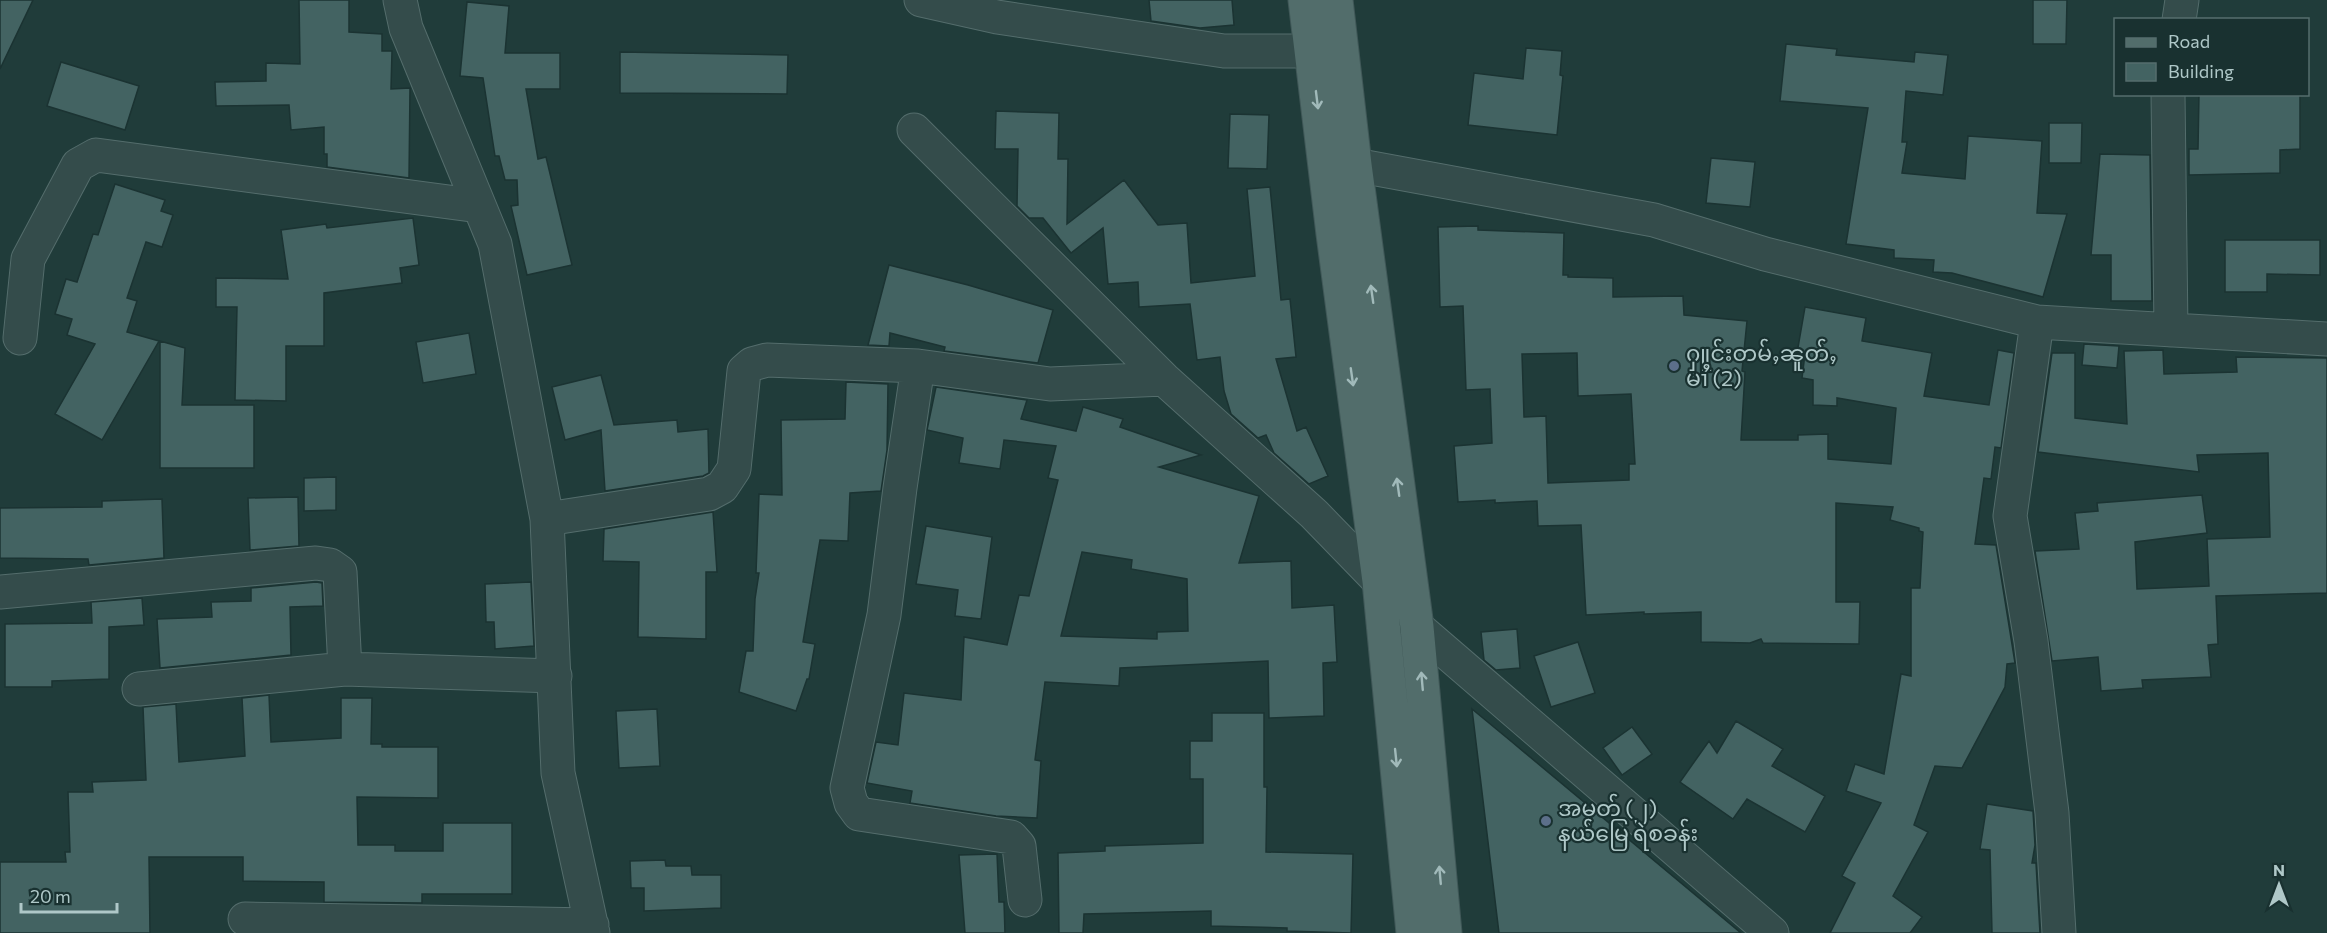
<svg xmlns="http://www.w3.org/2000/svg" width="2327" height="933" viewBox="0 0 2327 933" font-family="Commissioner,'Noto Sans Myanmar',sans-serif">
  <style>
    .building { fill: #436362; stroke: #1b3332; stroke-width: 1.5; fill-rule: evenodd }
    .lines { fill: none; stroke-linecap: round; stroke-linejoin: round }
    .minor-casing { stroke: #546d6c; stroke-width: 35 }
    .primary-casing { stroke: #405858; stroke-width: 35 }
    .minor { stroke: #344c4b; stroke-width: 33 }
    .primary { stroke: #526d6b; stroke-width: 33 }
    .oneway { stroke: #a1baba }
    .service-dot { fill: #5c6f8a; stroke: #193130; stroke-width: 2 }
    .labels { text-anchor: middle; stroke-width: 4.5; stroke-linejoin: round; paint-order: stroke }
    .poi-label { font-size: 22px; fill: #afc8c8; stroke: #193130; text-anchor: start }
  </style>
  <rect width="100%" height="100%" fill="#203c3a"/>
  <path class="building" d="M0 0H33L0 69Z
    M299 0H349V32L382 34V51H392L391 89 410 88 409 178 327 167V154H324V127L291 130 289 105 216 106 215 82 266 81V63L300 64Z
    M1149 0H1232L1234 25 1200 28 1151 21Z
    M2033 0H2067L2066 44H2033Z
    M467 2 509 6 505 53H560V89H526L538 159 546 157 572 265 527 275 511 206 518 205 517 180H505L499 156H495L483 78 460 76Z
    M1786 44 1837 49 1836 55 1914 62 1915 52 1948 55 1943 95 1906 91 1902 142H1907L1902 173 1965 179 1968 136 2042 141 2037 213 2067 214 2043 297 1952 273 1933 272 1934 260 1894 258V250L1846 244 1868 108 1780 101Z
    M1526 48 1562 51 1560 75 1563 76 1557 135 1468 125 1474 73 1523 79Z
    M620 52 788 55 787 94 620 93Z
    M61 62 139 86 125 130 47 106Z
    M2199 94H2300V149L2280 150V173L2189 175V149H2198Z
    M996 111 1059 113 1058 159H1068L1067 224 1124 180 1158 225 1187 223 1191 283 1255 276 1247 189 1270 187 1281 300 1290 299 1296 357 1276 359 1297 431 1306 427 1328 476 1309 484 1274 453 1266 435 1258 438 1231 414 1224 391 1220 357 1197 360 1190 304 1139 307 1138 282 1108 284 1103 228 1071 253 1043 218H1029L1017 206 1018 149H995Z
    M1230 114 1269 115 1267 169 1228 168Z
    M2049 123H2082L2081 163H2049Z
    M2100 154 2150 155 2152 301H2111V255H2091Z
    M1711 158 1755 162 1750 207 1706 203Z
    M115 184 165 200 161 211 173 215 162 247 146 242 127 298 137 301 127 332 159 341 102 440 55 414 95 344 67 335 72 319 55 314 66 279 77 282 93 234 98 235Z
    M413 218 419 265 400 268 402 283 324 293V346H286V401L235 400 237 307H216V278L288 279 281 230 326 224 327 228Z
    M1478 226V230L1564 233 1563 275H1568V277L1613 278V297L1683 296 1684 315 1747 321 1742 371 1745 372 1741 440H1798V435L1828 434V459L1891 464 1896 408 1837 398V406L1813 405V380L1802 378 1805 354 1797 353 1805 307 1866 318 1862 341 1932 353 1924 396 1989 405 1998 350 2014 353 2001 448 1995 447 1991 479 1984 478 1975 544 1996 545 2015 663 2007 664 2005 687 1962 768 1935 766 1914 825 1928 832 1893 896 1922 917 1910 933H1830L1855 883 1842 876 1881 803 1846 791 1855 764 1884 774 1901 674 1911 676V588H1920L1923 532 1919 531V528L1890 520 1893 507 1836 503V602H1860L1859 644 1763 643 1761 639 1750 643 1701 642V612L1644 614V612L1586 615 1581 525 1538 526 1537 501 1495 503V500L1458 502 1454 446 1492 443 1490 389 1466 390 1463 306 1440 307 1438 227ZM1577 353 1578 396 1631 394 1635 464H1629V480L1548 483 1546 416 1524 417 1522 354Z
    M2225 240H2320V275L2267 274V292H2225Z
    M889 265 968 285 1053 310 1038 363 944 351 945 347 890 333 889 346 868 345Z
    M469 333 476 374 423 383 416 342Z
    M160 341 185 348 182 405H254V468H160Z
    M2084 344 2119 346 2117 368 2082 365Z
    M2163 350 2164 374 2237 372 2236 357 2327 358V593L2216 596 2218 644 2208 645 2211 677 2142 680 2143 688 2101 691 2098 657 2052 661 2035 551 2079 549 2075 513 2098 511 2097 503 2202 495 2207 533 2135 542 2137 589 2209 586 2207 539 2270 537 2268 453 2197 455 2199 472 2038 452 2052 353H2075V418L2127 424 2124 351Z
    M601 375 614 425 677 420 678 432 708 429 709 473 703 476 605 491 601 430 565 440 552 387Z
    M846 382 888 384 887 450 881 491 850 493 848 541 820 540 803 642 815 644 809 679H807L796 711 739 692 746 651H753L755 599 759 573H756L759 494 782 495 781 420 845 419Z
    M936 387 1027 400 1021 419 1076 431 1083 407 1123 419 1120 427 1201 455 1159 467 1259 496 1239 563 1291 561 1292 608 1334 605 1337 662 1323 663 1324 716 1269 718 1268 661 1120 668 1119 686 1045 682 1035 760 1041 761 1037 818 996 816 910 803 912 791 867 783 876 742 898 745 904 693 961 700 964 637 1007 645 1019 595 1029 596 1058 480 1048 478 1056 446 1004 440 1000 469 959 463 963 438 927 430ZM1082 552 1132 560 1131 569 1187 579 1188 631 1157 632V639L1061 636Z
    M336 477V510L304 511V478Z
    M298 497 299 546 250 550 248 498Z
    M162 499 164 558 89 565 88 559 0 558V508L102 507V501Z
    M713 512 717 572H706V639L638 637 639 562 603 561 604 529Z
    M926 526 992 537 981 619 955 616 958 590 916 584Z
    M316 582 322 583 323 606 290 607 291 655 160 668 157 619 212 617 211 602 251 601V588Z
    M531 582 534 646 495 649 494 622H486L485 584Z
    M142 598 144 625 109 627V679L52 681V687H5V624L92 623 91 602Z
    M1517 629 1520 668 1496 670 1484 660 1481 632Z
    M1578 642 1595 693 1551 707 1534 656Z
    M269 695 271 742 341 738V698H372L371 744H382V747H438V798L357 797 358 845H395V851H443V823H512V894H422V903L324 902V882L243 881V857H149L150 933H0V862H66L65 852H70L68 792H93L92 782 146 780 143 707 176 704 179 762 245 756 242 698Z
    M657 709 660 766 619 768 616 711Z
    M1472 709 1512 742 1741 933H1499Z
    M1212 713H1264V787H1267L1266 852 1353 854 1351 933 1287 931V928L1211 926V911L1084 914 1083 933H1059L1058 853 1105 851V846L1203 843V779H1190V741H1212Z
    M1736 721 1783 749 1772 766 1825 796 1805 832 1747 799 1733 819 1680 782 1709 741 1717 753Z
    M1632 727 1652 754 1622 775 1603 748Z
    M1987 804 2033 811 2035 845 2032 863H2036L2040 933H1992L1990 850 1980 849Z
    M997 854 999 902H1004L1005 933H965L959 855Z
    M665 860 666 866H691L692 875H721V908L644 911V888H631L630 861Z"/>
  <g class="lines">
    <g class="minor-casing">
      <path id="minor" d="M400 0 406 28 495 244 547 519 558 773 593 933
        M921 0 997 17 1224 51H1311
        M2179 20 2182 0
        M2168 94 2171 330
        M914 130 1164 379 1314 514 1379 581 1417 627 1772 933
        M1355 165 1654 220 1765 254 2037 322 2327 339
        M2037 322 2010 516 2031 641 2052 813 2059 933
        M20 338 28 259 78 165 96 155 479 206
        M918 366 900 488 884 615 847 788 851 803 859 814 1011 837 1019 846 1025 900
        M547 519 709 494 722 487 734 469 744 371 752 364 767 360 918 366 1050 384 1164 379
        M0 592 316 563 330 565 340 572 345 669 555 676
        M139 689 345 669
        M245 919 592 925"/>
    </g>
    <g class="primary-casing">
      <path id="primary" d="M1305 0 1333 234 1379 581 1413 933
        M1336 0 1355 165 1417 627 1445 933"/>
    </g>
    <use href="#minor" class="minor"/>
    <use href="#primary" class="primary"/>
  </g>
  <defs><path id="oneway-shaft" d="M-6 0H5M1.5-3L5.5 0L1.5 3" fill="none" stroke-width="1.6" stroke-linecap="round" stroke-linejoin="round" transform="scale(1.5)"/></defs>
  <g class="oneway">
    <use href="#oneway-shaft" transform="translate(1317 100) rotate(83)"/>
    <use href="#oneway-shaft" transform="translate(1372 294) rotate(-98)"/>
    <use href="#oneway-shaft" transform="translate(1352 377) rotate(82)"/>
    <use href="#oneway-shaft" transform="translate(1398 487) rotate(-98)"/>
    <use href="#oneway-shaft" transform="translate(1422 681) rotate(-95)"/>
    <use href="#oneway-shaft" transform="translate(1396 758) rotate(84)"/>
    <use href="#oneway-shaft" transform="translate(1440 875) rotate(-95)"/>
  </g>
  <g class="service-dot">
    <circle cx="1674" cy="366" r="6"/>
    <circle cx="1546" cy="821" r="6"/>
  </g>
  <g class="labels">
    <g class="poi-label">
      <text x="1686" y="361">ႁူင်းတမ်ႇၼူတ်ႇ<tspan x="1686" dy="25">မၢႆ (2)</tspan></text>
      <text x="1558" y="816">အမှတ် (၂)<tspan x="1558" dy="25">နယ်မြေ ရဲစခန်း</tspan></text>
    </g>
  </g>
  <rect x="2114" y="18" width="195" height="78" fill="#193130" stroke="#556d6d" stroke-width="1.5"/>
  <rect x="2126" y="38" width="30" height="9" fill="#526d6b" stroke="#556d6d" stroke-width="1.5"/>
  <text x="2168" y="48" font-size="18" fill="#afc8c8">Road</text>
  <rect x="2126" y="63" width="30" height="18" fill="#436362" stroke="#556d6d" stroke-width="1.5"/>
  <text x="2168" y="78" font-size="18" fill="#afc8c8">Building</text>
  <g transform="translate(2279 885)" stroke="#193130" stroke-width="4.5" paint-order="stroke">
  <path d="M0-4.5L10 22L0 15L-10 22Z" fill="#afc8c8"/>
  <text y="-9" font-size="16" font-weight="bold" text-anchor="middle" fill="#afc8c8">N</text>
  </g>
  <path d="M21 903v9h96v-9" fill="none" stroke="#afc8c8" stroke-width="3"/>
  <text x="30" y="903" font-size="18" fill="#afc8c8" stroke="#193130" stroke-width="4.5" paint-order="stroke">20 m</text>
</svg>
